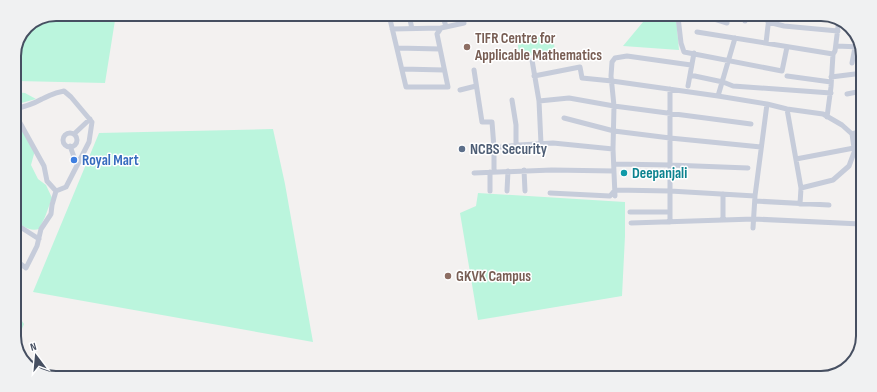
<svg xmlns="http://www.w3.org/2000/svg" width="877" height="392" viewBox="0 0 877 392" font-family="'Sofia Sans Condensed',sans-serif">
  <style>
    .green { fill: #bbf5dd }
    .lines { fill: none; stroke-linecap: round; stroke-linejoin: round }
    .minor { stroke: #c6ccda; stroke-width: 5 }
    .education-dot { fill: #8d6e63; stroke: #fff; stroke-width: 1.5 }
    .service-dot { fill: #5c6f8a; stroke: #fff; stroke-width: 1.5 }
    .shop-dot { fill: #3f7fe0; stroke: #fff; stroke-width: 1.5 }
    .culture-dot { fill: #0f9aa8; stroke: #fff; stroke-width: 1.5 }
    .labels { text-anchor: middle; stroke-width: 3; stroke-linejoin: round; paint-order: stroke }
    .education-label { font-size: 15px; font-weight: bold; fill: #785e54; stroke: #fff; text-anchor: start }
    .service-label { font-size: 15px; font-weight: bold; fill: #4e5e75; stroke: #fff; text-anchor: start }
    .shop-label { font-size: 15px; font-weight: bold; fill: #366cbe; stroke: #fff; text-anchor: start }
    .culture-label { font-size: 15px; font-weight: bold; fill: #0d838f; stroke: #fff; text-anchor: start }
    .rim { fill: none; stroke: #464f61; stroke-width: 2 }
  </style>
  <rect width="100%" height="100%" fill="#f3f1f0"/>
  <path class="green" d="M56 14H116L105 83 17 81 15 51 26 26Z
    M653 17H676L679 50 623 46 643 22Z
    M553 35 555 52 520 57 517 40Z
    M14 92 25 93 36 99 14 105Z
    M18 126 34 146V154L31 165 38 179 46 185 52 198 45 217 39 229C29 232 22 225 14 220V130Z
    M273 129 285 184 313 342 33 292 99 133Z
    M478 193 625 202V236L622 296 478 320 460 213 476 206Z
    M14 309 24 324 16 343 14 339Z"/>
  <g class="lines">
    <path class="minor" d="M389 15 406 87H448L437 34 441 28 464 23
      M409 15 412 29
      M443 16 446 27
      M642 16 644 18 646 16
      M678 17 681 43 684 52 782 71 787 47
      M708 17 727 23V17
      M745 21V17
      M768 22 784 26 838 31
      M392 29 441 28
      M697 32 833 54
      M766 43 769 17
      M836 46 861 47
      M397 48 440 49
      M532 60 539 101 541 144
      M852 63 857 37
      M402 69 444 70
      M474 70 482 122H492L494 148V171
      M690 75 723 82 733 86 831 93
      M534 76 580 67 582 78 612 81 718 96 767 104 787 109 823 114 842 125 852 134 854 148 862 157
      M787 76 831 82
      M831 77 863 73
      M688 86 694 53
      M460 90 476 86
      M847 94 862 91
      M718 96 735 38
      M512 100 516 125V145
      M539 101 569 98 614 106 751 124
      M14 109C24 107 33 104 42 99 52 95 52 93 64 91L71 97 92 122 89 142 66 187 56 191 52 205 51 214 41 229 37 246 26 268 14 259
      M787 109 801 188 833 180 849 166 855 150
      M14 112 44 166 47 181 56 191
      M827 117 831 87 833 54 835 51 839 19
      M564 118 614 131 670 138 761 147
      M63 140a7 7 0 1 1 14 0a7 7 0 1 1-14 0Z
      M74 134 90 119
      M852 134 862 140
      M852 134 862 131
      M70 146 77 165
      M484 149 519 145 553 143 613 149
      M796 159 854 148
      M614 164 670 165 748 168
      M524 170 525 191
      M490 172V191
      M474 173 552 170 614 171
      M507 191 508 171
      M550 193 610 196 615 190 670 191 755 196
      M615 196 613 149 614 106 611 76 612 62 615 58 627 56 691 65
      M755 201 829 205
      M800 204 801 188
      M630 212H670
      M723 220V194
      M670 222V89
      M14 223 39 239
      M631 223 754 219 861 224
      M753 228 755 196 767 104"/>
  </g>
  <g class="education-dot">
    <circle cx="467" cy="47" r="4"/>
    <circle cx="448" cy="276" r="4"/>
  </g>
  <circle class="service-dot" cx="462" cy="149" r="4"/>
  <circle class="shop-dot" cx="74" cy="160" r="4"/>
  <circle class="culture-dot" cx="624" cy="173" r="4"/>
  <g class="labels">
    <g class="education-label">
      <text x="475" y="43">TIFR Centre for<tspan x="475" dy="17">Applicable Mathematics</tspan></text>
      <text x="456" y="281">GKVK Campus</text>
    </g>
    <g class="service-label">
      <text x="470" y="154">NCBS Security</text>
    </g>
    <g class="shop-label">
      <text x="82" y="165">Royal Mart</text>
    </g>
    <g class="culture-label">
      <text x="632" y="178">Deepanjali</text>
    </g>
  </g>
  <path d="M0 0H877V392H0ZM56 21H821A35 35 0 0 1 856 56V336A35 35 0 0 1 821 371H56A35 35 0 0 1 21 336V56A35 35 0 0 1 56 21Z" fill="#f0f1f2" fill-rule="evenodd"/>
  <path class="rim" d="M56 21H821A35 35 0 0 1 856 56V336A35 35 0 0 1 821 371H56A35 35 0 0 1 21 336V56A35 35 0 0 1 56 21Z"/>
  <g transform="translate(36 356) rotate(344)" stroke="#ffffff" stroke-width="3" paint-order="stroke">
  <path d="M0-3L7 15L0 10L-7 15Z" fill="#464f61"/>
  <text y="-6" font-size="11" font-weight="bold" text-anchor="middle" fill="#464f61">N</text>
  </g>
</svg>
